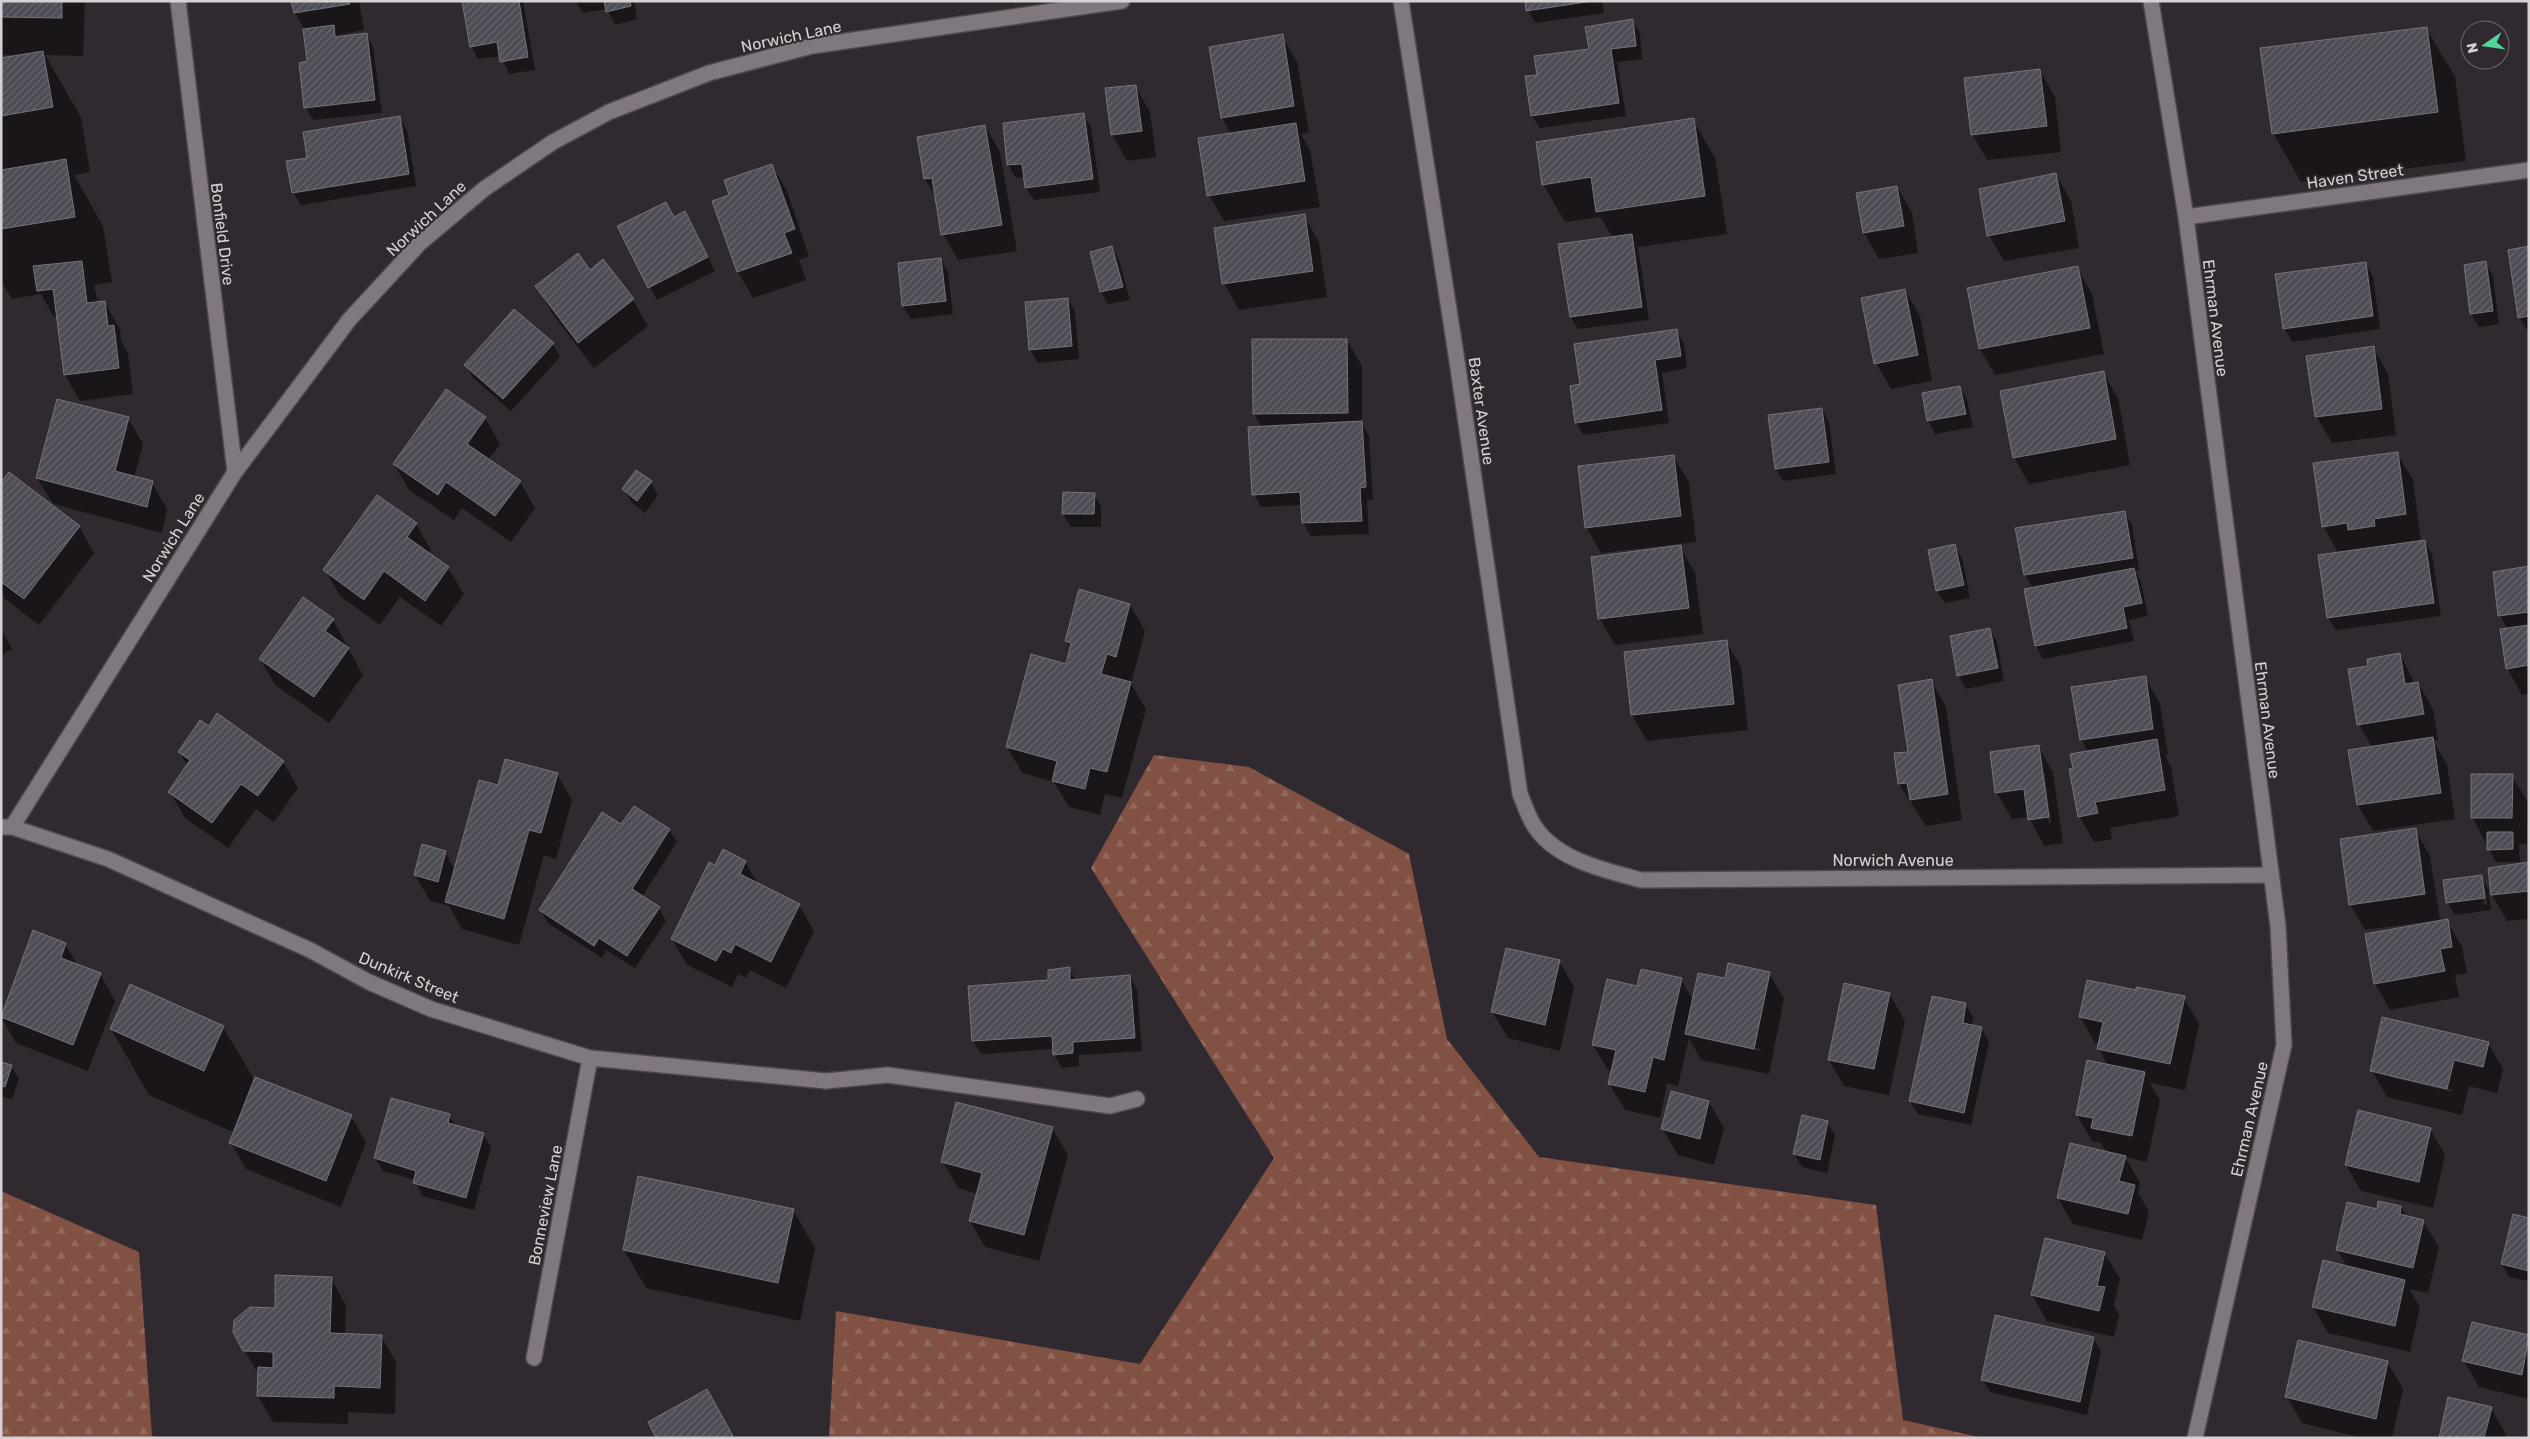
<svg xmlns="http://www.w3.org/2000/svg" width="2530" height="1439" viewBox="0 0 2530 1439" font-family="Rubik,sans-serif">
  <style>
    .forest { fill: url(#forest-firs) }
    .shadow { fill: #0007; fill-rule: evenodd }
    .building { fill: url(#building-hatch); stroke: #75737d }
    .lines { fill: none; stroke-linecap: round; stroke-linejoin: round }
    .lane-casing { stroke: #4d474c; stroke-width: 18 }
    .street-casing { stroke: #4d474c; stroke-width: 18 }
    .lane { stroke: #80777f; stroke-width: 15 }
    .street { stroke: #80777f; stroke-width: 15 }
    .labels { text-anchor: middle; stroke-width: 4; stroke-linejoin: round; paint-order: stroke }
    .street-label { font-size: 16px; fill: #d6d1d5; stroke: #30292f }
  </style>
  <defs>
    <pattern id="forest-firs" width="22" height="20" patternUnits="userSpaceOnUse" patternTransform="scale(1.25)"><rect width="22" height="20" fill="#815143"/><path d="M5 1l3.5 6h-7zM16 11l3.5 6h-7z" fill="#92695d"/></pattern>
    <pattern id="building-hatch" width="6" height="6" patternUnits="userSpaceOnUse" patternTransform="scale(1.25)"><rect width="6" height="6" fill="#4e4c55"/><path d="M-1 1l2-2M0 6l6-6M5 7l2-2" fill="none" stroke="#67656d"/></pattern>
  </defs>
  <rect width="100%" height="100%" fill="#30292f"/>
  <path class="forest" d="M1154 755 1249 767 1409 854 1447 1039 1539 1157 1876 1205 1903 1420 1983 1438H829L836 1311 1140 1364 1274 1158 1091 868Z
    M1 1191 139 1252 152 1436 162 1438H1Z"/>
  <path class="shadow" d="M1 1H85L83 56 45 55 81 117 90 172 74 175 103 226 112 282 94 285 98 303H105L120 329 121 341 128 353 133 394 80 401 65 375 57 316 54 317 41 294 12 299 1 281V59L20 56 1 54Z
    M293 1H359L364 30 338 35 339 37 366 34 373 47 382 113 313 120 306 108 308 62 304 29 295 13Z
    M464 1H523L535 70 509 74 501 56 478 59 471 46Z
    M576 1H634L637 19 615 25 607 9 583 13Z
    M1526 1H1602L1604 13 1535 23 1528 10Z
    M1632 20 1640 33 1642 59 1617 62 1626 116 1540 128 1532 116 1539 76 1590 50Z
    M2426 28 2455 77 2466 161 2301 182 2273 133Z
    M1282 36 1297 62 1309 132 1301 134 1310 150 1320 207 1224 221 1209 195 1231 134 1222 118 1210 48Z
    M2040 71 2055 97 2061 152 1987 160 1972 134Z
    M1135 86 1150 112 1156 157 1127 161 1112 134Z
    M1083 114 1091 127 1100 192 1034 200 1026 188 1025 177 1016 178 1008 165 1004 124Z
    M399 117 407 130 416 186 301 205 293 192 308 159Z
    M1693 120 1715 158 1727 234 1638 247 1649 320 1578 329 1571 317 1612 237 1601 217 1565 222 1543 184Z
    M985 126 1000 152 1017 251 958 260 943 234 937 199 925 179Z
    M772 165 787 191 809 256 799 260 806 280 753 298 738 272 731 196Z
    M2056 174 2071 201 2079 248 2004 261 1989 235Z
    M1897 187 1912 213 1918 253 1879 259 1864 233 1857 194Z
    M1304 216 1319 242 1327 297 1239 310 1224 283Z
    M674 218 692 225 715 271 657 300 619 227Z
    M1112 247 1119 260 1130 300 1108 304 1101 292Z
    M2529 248V333L2519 317Z
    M941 259 948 272 953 314 911 319 903 306Z
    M603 261 633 300 648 326 594 368 552 313 537 287 589 271Z
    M2365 263 2373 276 2380 329 2292 342 2285 329 2277 275Z
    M2485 263 2493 276 2499 324 2479 327 2471 314Z
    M2077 268 2092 294 2104 354 1995 375 1980 349 1968 289Z
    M1905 290 1920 316 1932 381 1891 389 1876 363Z
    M1068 299 1075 312 1079 359 1038 363 1030 350Z
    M1676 330 1684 343 1687 368 1662 373 1669 423 1583 435 1576 422 1581 385Z
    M1347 340 1362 366V424L1369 436 1373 500 1367 501 1369 534 1311 536 1303 523 1302 505 1261 507 1254 494 1262 428 1254 414 1253 341Z
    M553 344 560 357 511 411 473 378 466 365Z
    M2373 347 2388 374 2396 435 2332 443 2317 417 2307 357Z
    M2103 372 2118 398 2130 465 2029 484 2014 457Z
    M1960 387 1967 400 1973 427 1935 434 1928 421 1923 394Z
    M1822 409 1829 422 1836 474 1783 481 1776 468Z
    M128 418 143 444 134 478 152 483 167 509 162 533 53 504 37 478Z
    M485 418 500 444 488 460 520 482 535 508 511 542 462 508 454 520 409 490 394 464Z
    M2397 453 2413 480 2421 542 2425 541 2432 554 2441 616 2336 630 2328 617 2339 554 2323 526Z
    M1673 456 1689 482 1696 542 1601 553 1586 527Z
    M651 482 658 495 645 513 631 502 624 489Z
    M1 484 79 526 94 553 39 625 5 599 1 592Z
    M1094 494 1101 507V527H1071L1063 514Z
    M2124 512 2132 525 2139 571H2135L2141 582 2148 616 2129 620 2134 641 2043 659 2036 646 2025 590 2033 588 2025 575Z
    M416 524 431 550 428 554 448 568 464 594 441 626 400 597 380 625 340 596 325 570Z
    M1954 546 1962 558 1970 598 1945 603 1937 591Z
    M1680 547 1695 573 1703 634 1615 645 1600 619Z
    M2529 567V694L2522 695 2507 668V629L2500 615Z
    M1130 605 1145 631 1131 684 1146 709 1122 798 1105 794 1100 815 1069 807 1054 782 1022 773 1007 747 1067 665 1071 649 1066 641Z
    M333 620 363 675 329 723 275 685 260 659Z
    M1 629 12 649 1 655Z
    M1989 629 1997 642 2004 681 1966 689 1959 676 1951 637Z
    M1726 641 1741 667 1748 730 1647 741 1632 715 1625 653Z
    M2400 654 2415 684 2418 683 2433 709 2438 740 2433 741 2447 765 2455 819 2373 831 2358 805 2372 748 2359 724Z
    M2145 677 2160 704 2168 755H2165L2171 767 2179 816 2110 828 2112 839 2094 842 2079 816 2074 769 2088 752 2081 739Z
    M1931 681 1946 707 1962 820 1926 826 1899 784Z
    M2038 746 2053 773 2063 843 2044 846 2029 817 2012 819 1997 793 1991 753ZM2041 772H2044L2051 823 2049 824Z
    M179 752 283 762 298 788 274 822 256 809 228 848 185 818 170 792 188 766Z
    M557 774 572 800 556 859 544 855 519 945 462 929 449 906 430 901 415 875 445 852 455 870 499 787Z
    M2512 776 2528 802 2527 844H2519L2520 862H2496L2472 817Z
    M621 826 669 830 677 842 642 897 659 908 666 921 635 968 606 950 602 958 548 923 540 910Z
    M2415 830 2430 856 2440 920 2365 930 2350 904Z
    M745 862 759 885 799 905 814 931 786 988 750 970 746 978 738 974 732 987 687 965 672 939 715 867Z
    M2529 863V919L2507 921 2492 895 2489 869Z
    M2481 876 2488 889 2491 910 2455 915 2447 902ZM2482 888H2485L2487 904H2484Z
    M2447 921 2462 947 2467 973 2455 975 2459 997 2390 1010 2375 983Z
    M65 944 78 966 100 974 115 1001 88 1071 16 1043 1 1017Z
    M1559 961 1574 987 1560 1051 1508 1038 1492 1012Z
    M1069 969 1076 980 1130 977 1137 990 1142 1051 1079 1055V1066L1062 1068 1054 1055V1049L981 1054 973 1041Z
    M1769 973 1784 999 1769 1074 1701 1060 1689 1038 1678 1086 1667 1083 1660 1118 1625 1110 1609 1083 1612 1071H1609L1593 1045 1638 987 1681 979 1693 1000ZM1704 1037 1761 1049 1760 1051 1704 1039Z
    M2137 992 2184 998 2199 1024 2185 1090 2150 1083 2160 1100 2147 1162 2125 1157 2140 1183 2138 1192 2149 1212 2142 1240 2073 1224 2058 1198 2107 1153 2101 1143 2092 1141 2077 1115 2108 1066 2099 1049 2100 1044 2095 1043 2080 1016Z
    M1890 995 1905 1021 1889 1095 1844 1086 1829 1060Z
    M1965 1004 1973 1017 1972 1026 1982 1029 1989 1042 1971 1125 1918 1114 1910 1101Z
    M223 1027 255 1081 351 1116 366 1142 341 1207 246 1169 231 1143 235 1133 149 1095 111 1029Z
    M2488 1043 2503 1069 2497 1093 2469 1086 2462 1115 2387 1097 2372 1071ZM2390 1075 2453 1090V1092L2390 1077Z
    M1 1063 11 1066 19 1079 12 1099 1 1096Z
    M1709 1102 1724 1128 1714 1165 1678 1155 1663 1129Z
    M449 1115 456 1127 483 1134 491 1147 474 1210 422 1196 415 1180 383 1171 375 1158Z
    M1827 1122 1835 1135 1827 1173 1802 1167 1794 1154Z
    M1052 1128 1068 1155 1039 1261 985 1247 970 1221 978 1194 958 1188 943 1162Z
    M2430 1129 2445 1155 2433 1208 2361 1191 2346 1165Z
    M2401 1207 2407 1217 2423 1221 2439 1247 2428 1293 2409 1289 2420 1307 2410 1352 2328 1333 2313 1307 2347 1267 2338 1250 2377 1210Z
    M793 1210 815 1248 800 1321 646 1288 624 1250Z
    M2529 1220V1281L2509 1277 2502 1264Z
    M2104 1253 2120 1279 2114 1305 2119 1315 2114 1337 2047 1321 2032 1295Z
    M331 1279 346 1305 345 1335 381 1336 396 1362 395 1414 348 1412V1424L273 1422 258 1396 259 1375 244 1350 276 1310Z
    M2473 1324 2529 1337V1399L2479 1387 2464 1361Z
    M2093 1338 2101 1351 2087 1415 1990 1392 1982 1379Z
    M2388 1363 2403 1389 2392 1438H2362L2302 1423 2287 1397Z
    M2491 1408 2506 1435 2505 1438H2440Z"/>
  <path class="building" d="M1 1H62V18L1 17Z
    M291 1H349L350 4 294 13Z
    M462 1H519L528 57 500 62 497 42 470 47Z
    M604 1H630L631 6 606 12Z
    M1525 1H1593L1526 11Z
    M1633 19 1636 46 1611 49 1619 103 1531 116 1525 76 1537 75 1534 56 1589 49 1585 27Z
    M334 25 335 37 367 33 375 100 304 108 299 63 307 61 303 29Z
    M2427 27 2438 112 2272 134 2260 48Z
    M1283 34 1294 106 1221 118 1209 47Z
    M43 51 53 107 1 116V58Z
    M2040 69 2047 126 1971 135 1964 78Z
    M1136 85 1142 131 1111 135 1105 88Z
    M1084 113 1093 179 1025 188 1022 164 1007 165 1003 123Z
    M400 116 409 174 292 193 286 161 307 158 303 132Z
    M1694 118 1705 196 1596 212 1591 177 1542 185 1536 142Z
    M1296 123 1305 181 1207 196 1198 138Z
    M985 125 1002 225 941 235 932 178 924 179 917 137Z
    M66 159 75 217 1 229V170Z
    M772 164 795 229 784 233 792 253 737 272 712 201 729 195 724 180Z
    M2056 173 2065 221 1987 236 1979 189Z
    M1897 186 1904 226 1863 233 1856 193Z
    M666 202 674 217 685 211 708 257 648 288 617 226Z
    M1305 214 1313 271 1222 284 1214 228Z
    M1632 234 1642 307 1570 317 1558 244Z
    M1112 246 1123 287 1100 292 1090 252Z
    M2529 246V316L2518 318 2508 250Z
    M578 253 590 270 603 259 634 299 578 343 535 286Z
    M941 258 946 301 902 306 898 263Z
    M82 261 87 303 105 301 108 326 114 325 119 368 64 375 53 289 37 291 33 266Z
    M2486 261 2493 311 2470 314 2464 265Z
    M2366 262 2373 316 2283 329 2275 274Z
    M2078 266 2090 328 1979 349 1967 288Z
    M1905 289 1918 355 1874 364 1861 298Z
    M1068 298 1072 346 1029 350 1025 302Z
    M514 309 554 343 503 399 464 365Z
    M1677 329 1681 356 1655 360 1662 410 1575 423 1570 386 1580 384 1574 344Z
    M1252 339H1347L1348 413 1253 414Z
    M2374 346 2382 409 2315 417 2306 356Z
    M2104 371 2116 439 2013 458 2000 391Z
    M1960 386 1966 414 1927 421 1922 393Z
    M446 389 486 417 467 444 521 481 495 516 446 482 438 495 393 464Z
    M57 399 129 417 115 471 153 481 147 507 36 478Z
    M1822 408 1829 462 1775 469 1768 415Z
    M1362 421 1366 487 1360 488 1362 521 1302 523 1300 492 1252 495 1248 427Z
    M2398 452 2406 514 2374 519 2375 526 2348 530 2347 523 2322 527 2313 463Z
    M1674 455 1681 516 1585 528 1578 466Z
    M636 470 652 481 637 501 622 489Z
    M9 472 80 526 24 599 1 582V482Z
    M1063 492 1095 493 1094 514H1062Z
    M377 495 417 523 407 537 449 567 425 601 384 571 364 600 323 570Z
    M2125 511 2133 558 2024 575 2015 528Z
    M2425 540 2434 603 2327 618 2318 555Z
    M1955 544 1964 585 1936 591 1928 550Z
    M1681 545 1689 608 1598 619 1591 557Z
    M2529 566V612L2498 616 2493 572Z
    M2134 568 2142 603 2123 607 2127 628 2035 646 2024 589Z
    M1079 589 1130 604 1116 657 1107 654 1101 674 1131 682 1107 772 1090 768 1085 789 1052 781 1057 761 1006 747 1031 654 1066 664 1071 643 1065 641Z
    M303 597 334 619 325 631 349 648 314 697 259 659Z
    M2529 625V665L2506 669 2500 629Z
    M1990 628 1998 668 1957 676 1950 636Z
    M1727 640 1734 704 1631 715 1624 652Z
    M2400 653 2405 684 2418 682 2424 714 2357 725 2348 669 2368 666 2367 659Z
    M2146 676 2153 729 2080 740 2071 687Z
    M1932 679 1948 794 1910 800 1907 783 1898 784 1894 753 1908 752 1898 685Z
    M217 713 284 761 258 796 241 784 212 823 168 792 190 760 178 752 200 720 209 726Z
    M2433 737 2441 793 2357 805 2348 750Z
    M2157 739 2165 790 2095 802 2098 813 2078 817 2069 769 2073 768 2070 754Z
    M2039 745 2049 817 2028 820 2024 789 1995 793 1990 752Z
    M505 759 558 773 541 833 529 830 504 919 445 902 479 780 498 785Z
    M2471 774H2513L2512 818H2471Z
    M634 806 670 829 632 889 660 907 627 956 599 938 594 946 539 910 602 812 621 824Z
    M2416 828 2425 894 2349 905 2340 839Z
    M2487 832H2513V849L2487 850Z
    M422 844 446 851 438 882 414 875Z
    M723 849 746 861 740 874 800 904 771 962 735 944 731 953 723 949 716 961 671 939 709 862 715 865Z
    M2529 862V891L2491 895 2488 868Z
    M2482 875 2485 898 2446 903 2443 880Z
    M2448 919 2452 947 2440 949 2445 971 2374 984 2365 934Z
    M33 930 66 943 61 958 101 973 73 1045 1 1017Z
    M1506 948 1560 960 1545 1025 1491 1012Z
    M1728 963 1770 972 1754 1049 1685 1034 1698 973 1725 978Z
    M1070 967V980L1130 975 1135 1038 1073 1042V1053L1053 1055 1052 1036 972 1041 968 986 1048 980V970Z
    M1641 969 1682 978 1664 1060 1653 1057 1645 1092 1608 1084 1616 1050 1592 1045 1607 979 1637 986Z
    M2087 980 2136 990V987L2185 996 2170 1064 2097 1049 2103 1022 2079 1017Z
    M1844 983 1890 993 1874 1069 1828 1060Z
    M130 984 224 1026 204 1071 110 1029Z
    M1932 996 1966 1003 1963 1023 1982 1027 1964 1113 1909 1101Z
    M2382 1017 2489 1042 2483 1067 2454 1060 2447 1089 2370 1071Z
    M2087 1060 2145 1072 2132 1136 2091 1128 2093 1118 2076 1115Z
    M1 1062 12 1065 5 1087 1 1086Z
    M255 1077 352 1115 326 1181 229 1143Z
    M1671 1091 1709 1101 1700 1139 1661 1129Z
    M391 1098 450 1114 448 1123 484 1133 466 1198 413 1183 416 1171 374 1158Z
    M956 1102 1053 1127 1024 1235 969 1221 982 1173 941 1162Z
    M2358 1110 2431 1128 2419 1182 2345 1165Z
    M1802 1115 1828 1121 1820 1160 1793 1154Z
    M2070 1143 2126 1156 2119 1181 2135 1185 2128 1214 2057 1198Z
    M638 1176 794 1209 778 1283 623 1250Z
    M2378 1201 2401 1206 2400 1214 2424 1220 2413 1268 2336 1250 2347 1202 2377 1209Z
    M2513 1214 2529 1218V1271L2501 1264Z
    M2045 1238 2105 1252 2097 1286 2105 1287 2099 1311 2031 1295Z
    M2323 1260 2405 1280 2395 1326 2312 1307Z
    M275 1275 332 1277 330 1333 382 1335 380 1388 334 1386V1398L257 1396 258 1367 273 1368V1352L243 1351 233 1332 234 1320 250 1307 275 1308Z
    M1995 1315 2094 1337 2080 1402 1981 1380Z
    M2472 1322 2529 1335 2522 1375 2462 1361Z
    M2298 1340 2388 1361 2376 1419 2285 1397Z
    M707 1389 734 1438H656L648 1422Z
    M2448 1397 2492 1407 2484 1438H2439Z"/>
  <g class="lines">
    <g class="lane-casing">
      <path id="lane" d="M826 1081 888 1075 1110 1106 1137 1099"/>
    </g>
    <g class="street-casing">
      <path id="street" d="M178 1 235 472
        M1401 1 1457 361 1520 794C1524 803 1527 813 1532 822 1552 859 1604 870 1641 880L2271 875
        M2151 1 2186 217 2278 926 2284 1045 2195 1438
        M2186 217 2529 170
        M1 827H12L108 859 310 950 369 982 431 1009 590 1058 826 1081
        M12 827 235 472 349 320 420 243 484 189 553 142 609 112 709 73 812 46 1122 1
        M534 1358 590 1058"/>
    </g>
    <use href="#lane" class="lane"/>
    <use href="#street" class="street"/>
  </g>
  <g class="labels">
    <g class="street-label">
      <text transform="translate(791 36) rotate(-12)" y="6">Norwich Lane</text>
      <text transform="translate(2355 176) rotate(-8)" y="6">Haven Street</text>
      <text transform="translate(426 218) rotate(-43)" y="6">Norwich Lane</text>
      <text transform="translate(223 234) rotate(83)" y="6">Bonfield Drive</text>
      <text transform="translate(2216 318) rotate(83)" y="6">Ehrman Avenue</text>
      <text transform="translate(1482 411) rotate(82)" y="6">Baxter Avenue</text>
      <text transform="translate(173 537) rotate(-58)" y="6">Norwich Lane</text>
      <text transform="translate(2268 720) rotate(83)" y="6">Ehrman Avenue</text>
      <text x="1893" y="866">Norwich Avenue</text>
      <text transform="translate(409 977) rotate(23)" y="6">Dunkirk Street</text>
      <text transform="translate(2249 1119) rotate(-77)" y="6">Ehrman Avenue</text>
      <text transform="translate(545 1205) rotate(-79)" y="6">Bonneview Lane</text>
    </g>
  </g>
  <rect width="2530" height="1439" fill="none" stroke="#d6d1d5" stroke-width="5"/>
  <g transform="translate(2485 45) rotate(257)"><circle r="24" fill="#30292f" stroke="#726c71"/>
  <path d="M0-4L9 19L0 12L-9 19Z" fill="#53d396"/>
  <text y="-8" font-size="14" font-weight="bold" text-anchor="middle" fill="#d6d1d5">N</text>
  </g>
</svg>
